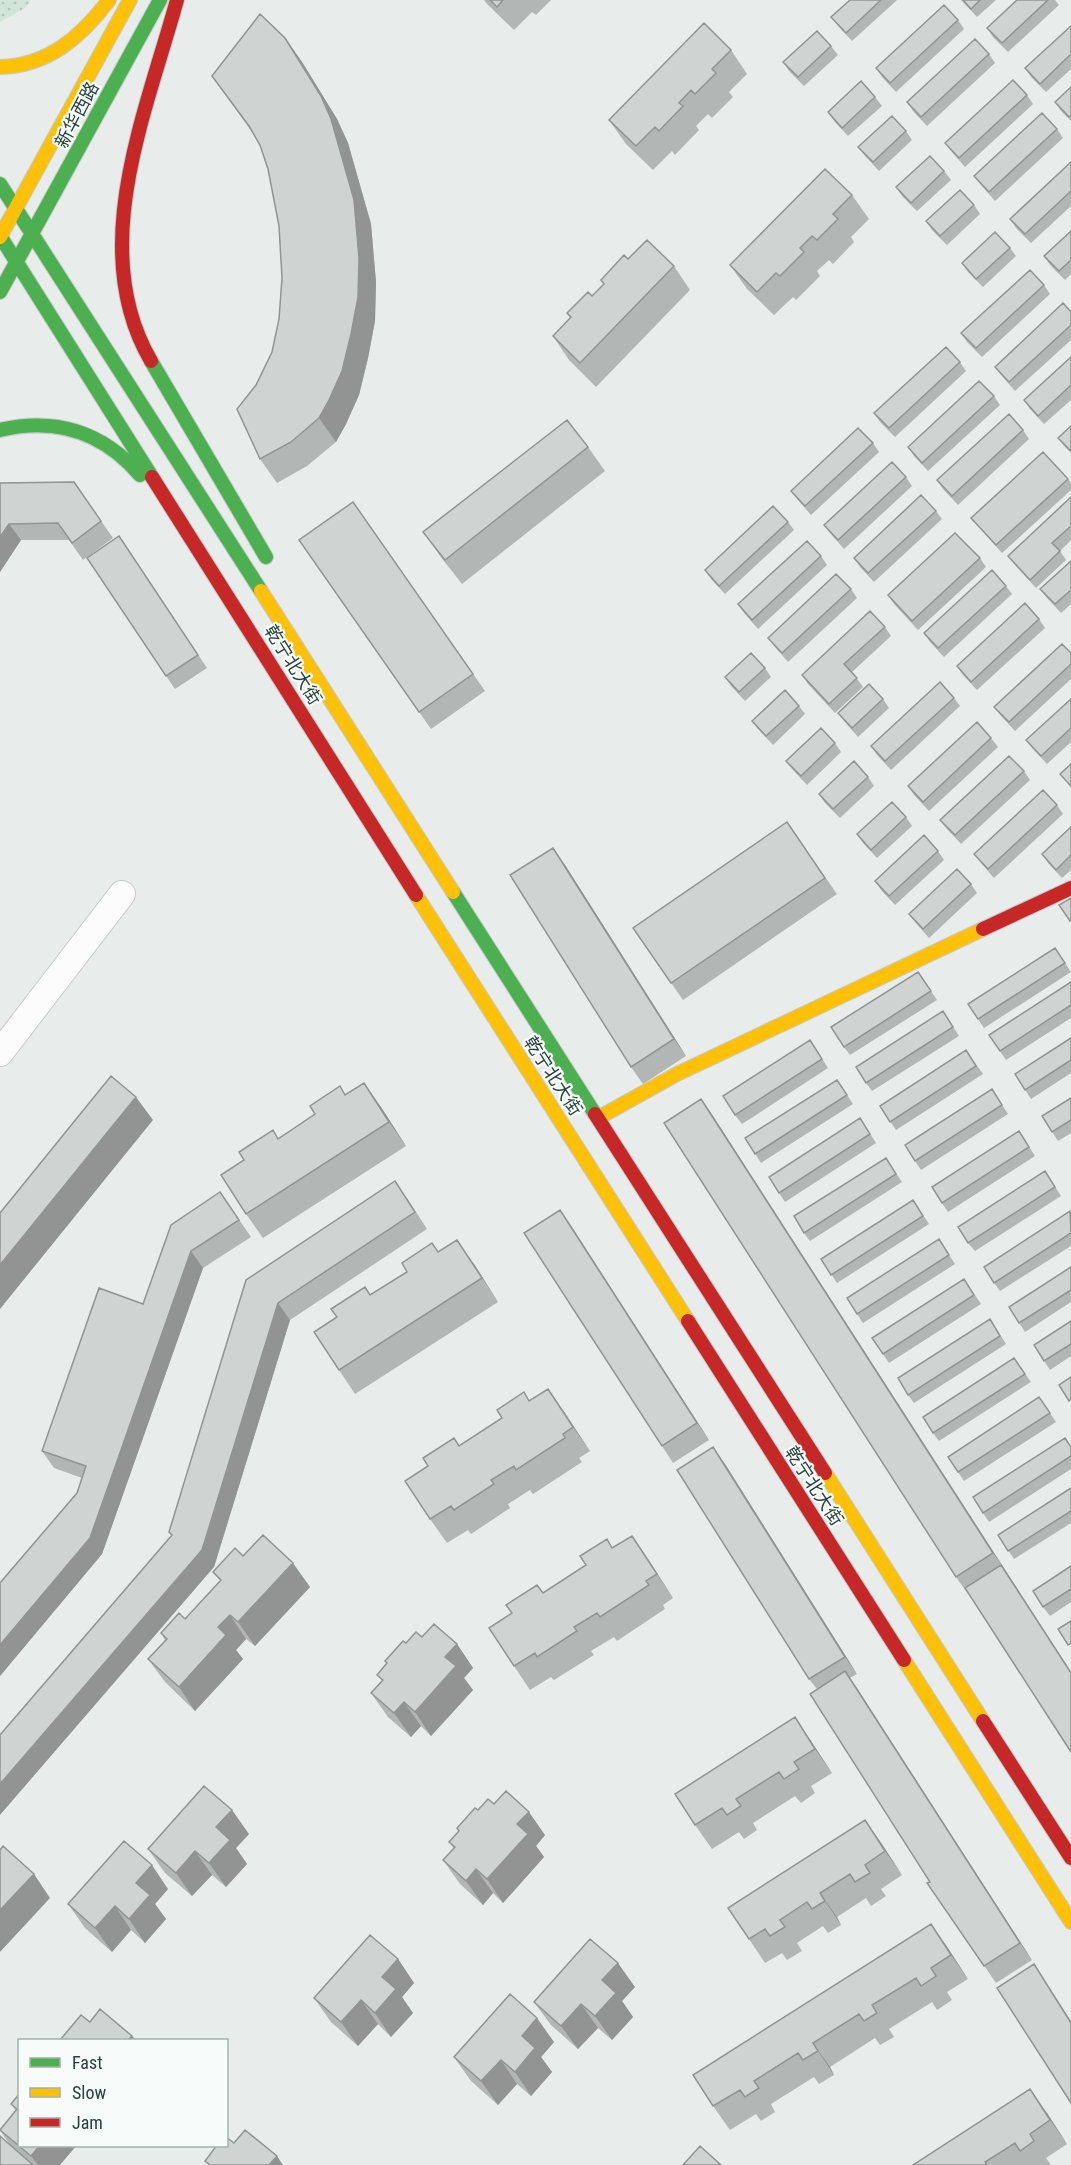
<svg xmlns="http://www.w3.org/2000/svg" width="1071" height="2165" viewBox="0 0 1071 2165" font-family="'Roboto Condensed','Noto Sans SC',sans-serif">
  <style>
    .park { fill: url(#park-dots) }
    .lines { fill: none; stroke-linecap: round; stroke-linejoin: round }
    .street-casing { stroke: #c5cac8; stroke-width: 28 }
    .fast-casing { stroke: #c3cbc8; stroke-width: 16 }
    .slow-casing { stroke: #c3cbc8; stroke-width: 16 }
    .jam-casing { stroke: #c3cbc8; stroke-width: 16 }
    .street { stroke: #fcfcfc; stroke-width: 26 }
    .fast { stroke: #4caf50; stroke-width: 14 }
    .slow { stroke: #ffc107; stroke-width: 14 }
    .jam { stroke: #c62828; stroke-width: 14 }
    .wall { fill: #b2b6b5 }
    .shaded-wall { fill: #919493 }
    .building { fill: #cfd4d2; stroke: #919493; stroke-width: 1.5 }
    .labels { text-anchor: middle; stroke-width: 4.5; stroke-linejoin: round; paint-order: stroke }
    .street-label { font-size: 18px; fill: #24423a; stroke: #f7fbf9 }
  </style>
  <defs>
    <pattern id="park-dots" width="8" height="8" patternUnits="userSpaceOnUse" patternTransform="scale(1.5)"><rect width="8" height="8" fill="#d1e6d8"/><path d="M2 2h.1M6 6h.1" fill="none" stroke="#b3c6ba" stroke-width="1.8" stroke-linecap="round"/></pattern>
  </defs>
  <rect width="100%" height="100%" fill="#e8edeb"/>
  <path class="park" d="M0 0H31L25 8 0 22Z"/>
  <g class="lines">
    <g class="street-casing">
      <path id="street" d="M0 1053 122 894"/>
    </g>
    <g class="fast-casing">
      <path id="fast" d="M0 184 261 591
        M2 239 152 477
        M0 292 160 0
        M151 361 266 557
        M0 430C55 417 103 432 140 475
        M453 892 595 1114"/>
    </g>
    <g class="slow-casing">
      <path id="slow" d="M0 67C48 66 81 37 109 0
        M0 237 130 0
        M261 591 453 892
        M416 895 688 1321
        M598 1118 677 1074 983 929
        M825 1473 983 1721
        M904 1660 1071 1922"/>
    </g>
    <g class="jam-casing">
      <path id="jam" d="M151 361C86 250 146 113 177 0
        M152 477 416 895
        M983 929 1071 888
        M595 1114 825 1473
        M688 1321 904 1660
        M983 1721 1071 1858"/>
    </g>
    <use href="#street" class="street"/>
    <use href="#fast" class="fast"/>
    <use href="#slow" class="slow"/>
    <use href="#jam" class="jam"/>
  </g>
  <path class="wall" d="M484 0H551L536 15 532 12 514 30 487 4Z
    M850 0H897L852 41 838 26 831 17Z
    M961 0H996L977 17Z
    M1017 0H1055L1059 5 1008 52 993 37 987 28Z
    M958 20 964 29 896 92 882 77 876 68Z
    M1071 26V69L1046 92 1031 77 1025 68Z
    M285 38 302 62 337 119 348 143 371 224 376 282 375 321 368 358 359 395 346 424 336 442 307 466 277 483 260 459 256 385 272 352 279 319 282 278 279 226 268 169 260 145 252 132 212 76Z
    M831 46 838 55 804 86 789 71 783 62Z
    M731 50 747 74 729 92 733 97 712 118 708 114 696 126 699 130 675 155 672 151 653 170 626 144 609 120Z
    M989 54 995 63 927 126 913 111 907 102Z
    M1071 87V121L1061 111 1055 102Z
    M1027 95 1033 104 965 167 951 151 945 143Z
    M875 97 882 106 848 136 834 121 828 112Z
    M1057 129 1063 138 995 201 981 185 974 176Z
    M906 131 912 140 879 171 865 156 858 147Z
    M1071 162V206L1031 243 1016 228 1010 219Z
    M944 171 951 180 917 211 902 196 896 187Z
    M852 195 869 219 851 237 854 242 833 264 829 260 817 271 820 276 796 300 793 297 774 315 747 289 730 265Z
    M974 205 980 214 947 245 932 230 926 221Z
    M1071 231V274L1065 280 1050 265 1044 256Z
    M1010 248 1016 256 983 287 968 272 962 263Z
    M628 259 674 266 690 290 596 387 569 360 553 336 570 318 567 313 592 296 604 284 601 280Z
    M1044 285 1050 294 982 357 967 342 961 333Z
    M1071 312V340L1015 391 1001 375 995 367Z
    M1071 357V400L1044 424 1030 409 1024 400Z
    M960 362 966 371 895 437 880 422 874 413Z
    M994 396 1000 405 928 471 914 456 908 447Z
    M1071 426V453L1064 446 1058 438Z
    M1023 430 1029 439 958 505 943 489 937 480Z
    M873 443 879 452 811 515 797 499 791 491Z
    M588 447 605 471 462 584 440 556 423 532Z
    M906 477 912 486 844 549 830 533 824 525Z
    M1068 479 1071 483V490L1002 553 978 526 971 518Z
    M74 482 113 538 83 560 69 540H21L0 572V483Z
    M1071 497V540L1060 551 1066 560 1036 588 1014 564 1008 556Z
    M353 502 485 691 431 729 299 540Z
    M936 511 942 519 874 582 860 567 854 558Z
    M788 522 794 530 725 594 711 579 705 570Z
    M119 536 207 668 175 689 87 558Z
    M821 556 827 565 758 629 744 613 738 604Z
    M980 558 986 567 918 630 894 604 888 595Z
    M1071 561V604L1061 613 1047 598 1040 589Z
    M1006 586 1012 594 944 657 930 642 924 633Z
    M851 589 857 598 788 662 774 646 768 638Z
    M1039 619 1045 628 977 690 963 675 957 666Z
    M885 627 891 636 852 672 863 687 835 713 808 684 802 675Z
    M1071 653V679L1015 731 1001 716 994 707Z
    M765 668 771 677 745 701 731 686 725 677Z
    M954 698 960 706 891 770 877 755 871 746Z
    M883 699 889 708 858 737 844 721 838 713Z
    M1071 699V742L1047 764 1033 749 1026 740Z
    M799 706 805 714 773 745 758 729 752 721Z
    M991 738 998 747 929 811 914 795 908 786Z
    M835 743 841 752 807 785 792 769 786 761Z
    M1071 764V788L1060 774Z
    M1024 771 1030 780 961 844 947 829 940 820Z
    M868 777 874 786 840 818 825 803 819 794Z
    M1057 805 1063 814 994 878 980 862 974 854Z
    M906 817 912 826 877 858 863 843 857 834Z
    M787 822 837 894 683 1000 633 928Z
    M1071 827V870L1062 878 1048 863 1042 854Z
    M938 851 944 860 895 905 881 890 875 881Z
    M565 865 686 1056 643 1084 631 1067Z
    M971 884 977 893 929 938 915 922 909 914Z
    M1055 948 1071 972 984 1028 978 1019Z
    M918 972 937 1000 850 1055 844 1047Z
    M1071 982V1018L1006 1060 989 1035Z
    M943 1011 959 1036 872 1091 866 1083Z
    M1071 1038V1073L1031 1099 1015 1074Z
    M810 1040 828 1068 742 1124 735 1115Z
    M966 1050 983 1074 896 1130 880 1106Z
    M837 1080 853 1104 761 1163 745 1138Z
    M992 1089 1008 1114 921 1170 915 1161Z
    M346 1095 381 1107 406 1146 263 1238 246 1214 278 1138Z
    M1071 1098V1133L1058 1141 1042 1116Z
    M701 1099 713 1116 1071 1672V1752L969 1593 968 1594 956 1577Z
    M860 1118 876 1143 785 1202 779 1193Z
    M1019 1131 1035 1156 948 1212 942 1203Z
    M886 1158 902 1182 810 1241 804 1233Z
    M1045 1171 1061 1196 975 1251 968 1243Z
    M220 1192 251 1237 203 1268 102 1554 0 1676V1583L77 1493 82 1478 54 1468 42 1451Z
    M407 1198 427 1229 290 1320 214 1567 172 1536 169 1532 246 1280Z
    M913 1200 929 1224 837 1283 821 1259Z
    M560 1210 709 1440 673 1463 662 1446Z
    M1071 1212V1246L1000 1291 994 1283Z
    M939 1239 955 1264 863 1323 857 1314Z
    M438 1252 474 1264 498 1302 355 1394 339 1370 370 1295Z
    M1071 1267V1302L1025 1332 1009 1307Z
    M964 1279 981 1304 889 1363 872 1338Z
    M1071 1321V1356L1050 1370 1034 1345Z
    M996 1328 1006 1344 914 1403 908 1395Z
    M1014 1358 1031 1382 939 1441 933 1433Z
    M548 1389 590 1451 579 1458 582 1462 533 1494 530 1490 508 1504 510 1508 471 1534 468 1530 447 1543 430 1519 459 1446Z
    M1039 1397 1056 1422 964 1481 948 1457Z
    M1071 1446V1469L989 1522 983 1513Z
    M725 1464 857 1674 850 1678 1032 1960 996 1983 927 1883 930 1882 817 1689 809 1679Z
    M1071 1488V1523L1014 1559 998 1535Z
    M613 1548 648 1559 673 1598 663 1605 665 1609 617 1641 614 1637 591 1651 594 1655 554 1680 551 1677 530 1690 514 1666 512 1613Z
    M243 1556 310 1587 255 1646 246 1639 236 1650 243 1659 195 1711 165 1682 148 1659 165 1640 161 1633 185 1619 220 1581 213 1572Z
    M1071 1566V1602L1050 1616 1043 1607Z
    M422 1637 457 1644 473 1668 464 1678 473 1690 431 1736 421 1726 411 1737 388 1717 371 1693 382 1681 377 1675 387 1664 385 1661 406 1643Z
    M795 1717 832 1773 811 1786 815 1793 801 1803 795 1796 753 1823 757 1830 744 1839 739 1832 712 1849 695 1825Z
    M494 1804 545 1835 536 1846 544 1857 503 1903 493 1893 483 1905 460 1884 443 1860 454 1849 449 1842 459 1831 457 1828 478 1810Z
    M865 1820 902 1875 881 1889 886 1896 871 1906 866 1898 837 1917 841 1925 828 1933 823 1926 797 1943 802 1951 787 1960 782 1953 765 1963 749 1939Z
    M249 1834 236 1848 247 1864 226 1887 212 1875 192 1896 165 1873 148 1849Z
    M168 1889 155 1904 166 1919 145 1943 131 1930 112 1952 85 1928 68 1904Z
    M931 1924 968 1979 947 1992 952 2000 937 2010 932 2002 889 2029 894 2037 880 2045 875 2038 830 2067 834 2075 819 2084 814 2077 771 2104 775 2112 761 2121 756 2114 730 2130 713 2106Z
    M398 1959 414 1983 402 1997 413 2013 391 2037 378 2024 358 2046 331 2022 314 1998Z
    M635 1987 622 2001 633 2017 612 2040 598 2028 578 2049 551 2025 534 2002Z
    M554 2042 541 2057 552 2072 531 2096 517 2084 498 2105 471 2081 454 2057Z
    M20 2093 60 2165H0L10 2145 0 2130 16 2111 11 2104Z
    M1047 2113 1067 2144 1046 2158 1051 2165H913Z"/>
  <path class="shaded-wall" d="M285 38 302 62 337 119 348 143 371 224 376 282 375 321 368 358 359 395 346 424 336 442 319 418Z
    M9 524 21 540 0 572V537Z
    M553 848 565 865 686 1056 674 1039Z
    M364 1083 381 1107 406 1146 389 1122Z
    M136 1097 153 1120 0 1309V1265Z
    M701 1099 713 1116 1005 1570 993 1553Z
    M560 1210 572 1227 709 1440 697 1423Z
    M457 1240 474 1264 498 1302 482 1278Z
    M191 1251 203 1268 102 1554 0 1676V1645L90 1538Z
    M278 1303 290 1320 214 1567 0 1815V1784L202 1550Z
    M548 1389 565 1413 590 1451 573 1427Z
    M713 1447 725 1464 857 1674 845 1657Z
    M632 1536 648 1559 673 1598 657 1574Z
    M293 1563 310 1587 255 1646 238 1622Z
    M1001 1565 1013 1582 1071 1672V1673Z
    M230 1615 246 1639 236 1650 243 1659 195 1711 179 1687 218 1627Z
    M457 1644 473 1668 464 1678 473 1690 431 1736 415 1712 445 1657Z
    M845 1671 857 1688 1032 1960 1020 1943Z
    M404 1702 421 1726 411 1737 394 1713Z
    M795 1717 811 1741 832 1773 815 1749Z
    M232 1810 249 1834 236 1848 247 1864 226 1887 209 1863 216 1827Z
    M529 1812 545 1835 536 1846 544 1857 503 1903 487 1879 517 1824Z
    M865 1820 882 1844 902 1875 885 1851Z
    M195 1851 212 1875 192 1896 176 1873Z
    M152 1865 168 1889 155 1904 166 1919 145 1943 129 1919 136 1883Z
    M476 1869 493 1893 483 1905 466 1881Z
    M34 1874 50 1898 0 1952V1910Z
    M820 1893 837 1917 841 1925 825 1901Z
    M115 1906 131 1930 112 1952 95 1928Z
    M931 1924 948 1948 968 1979 951 1955Z
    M398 1959 414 1983 402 1997 413 2013 391 2037 375 2013 382 1977Z
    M618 1963 635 1987 622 2001 633 2017 612 2040 595 2016 602 1980Z
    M1034 1964 1045 1981 1071 2021V2023Z
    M361 2000 378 2024 358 2046 341 2022Z
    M581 2004 598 2028 578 2049 561 2026Z
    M537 2018 554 2042 541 2057 552 2072 531 2096 515 2072 522 2036Z
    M132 2036 136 2040H128Z
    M813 2043 830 2067 834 2075 818 2051Z
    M501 2060 517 2084 498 2105 481 2081Z
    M1030 2089 1047 2113 1067 2144 1050 2120Z
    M40 2145H77L60 2165H38L31 2156Z
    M277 2156 283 2165H269Z"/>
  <path class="building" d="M490 0H503L497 7Z
    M850 0H881L846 33 831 17Z
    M963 0H980L971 9Z
    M1017 0H1048L1002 43 987 28Z
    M944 5 958 20 890 83 876 68Z
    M260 14 285 38 321 96 331 119 354 200 359 258 358 297 351 334 342 371 329 400 319 418 291 442 260 459 237 409 256 385 272 352 279 319 282 278 279 226 268 169 260 145 249 126 212 76Z
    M704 23 731 50 712 69 716 73 695 94 691 90 679 103 683 106 659 131 655 127 636 146 609 120Z
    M1071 26V54L1040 84 1025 68Z
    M817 31 831 46 798 77 783 62Z
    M975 39 989 54 921 117 907 102Z
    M1013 80 1027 95 959 158 945 143Z
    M861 81 875 97 842 128 828 112Z
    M1071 87V116L1069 117 1055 102Z
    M1042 113 1057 129 989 192 974 176Z
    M892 116 906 131 873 162 858 147Z
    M930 156 944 171 911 203 896 187Z
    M1071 162V191L1025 234 1010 219Z
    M825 169 852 195 833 214 838 219 817 240 812 236 800 248 804 252 780 276 776 273 757 292 730 265Z
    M960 190 974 205 940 236 926 221Z
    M1071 231V260L1059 271 1044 256Z
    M995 232 1010 248 976 279 962 263Z
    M647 240 674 266 580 363 553 336 571 317 567 313 588 292 592 296 604 284 601 280 624 255 628 259Z
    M1030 270 1044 285 976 348 961 333Z
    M1063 303 1071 312V325L1009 382 995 367Z
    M946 347 960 362 889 428 874 413Z
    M1071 357V385L1038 416 1024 400Z
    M979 381 994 396 922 463 908 447Z
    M1009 414 1023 430 952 496 937 480Z
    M567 420 588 447 445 560 423 532Z
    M1071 426V451L1058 438Z
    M858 428 873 443 805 506 791 491Z
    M1043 452 1068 479 996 545 971 518Z
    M892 462 906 477 838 540 824 525Z
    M74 482 101 521 72 543 58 523 9 524 0 537V483Z
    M921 495 936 511 868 573 854 558Z
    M1071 497V526L1052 543 1060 551 1030 580 1008 556Z
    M353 502 473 674 419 712 299 540Z
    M773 506 788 522 719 586 705 570Z
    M955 533 980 558 912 621 888 595Z
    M119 536 198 655 166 676 87 558Z
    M807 541 821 556 752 620 738 604Z
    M1071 561V590L1055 604 1040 589Z
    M992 570 1006 586 938 648 924 633Z
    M836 574 851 589 782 653 768 638Z
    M1025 603 1039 619 971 682 957 666Z
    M870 611 885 627 844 664 857 678 829 704 802 675Z
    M1062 644 1071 653V664L1009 722 994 707Z
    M751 653 765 668 739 692 725 677Z
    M940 682 954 698 885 761 871 746Z
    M869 684 883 699 852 728 838 713Z
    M785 690 799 706 766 736 752 721Z
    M1071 699V728L1041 756 1026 740Z
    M977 722 991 738 923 802 908 786Z
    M821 728 835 743 801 776 786 761Z
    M1009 756 1024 771 955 835 940 820Z
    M854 761 868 777 833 809 819 794Z
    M1071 764V786L1060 774Z
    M1043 790 1057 805 988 869 974 854Z
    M892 802 906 817 871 850 857 834Z
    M787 822 825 878 671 983 633 928Z
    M1071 827V855L1056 870 1042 854Z
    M924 835 938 851 889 896 875 881Z
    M553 848 674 1039 631 1067 510 875Z
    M957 869 971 884 923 929 909 914Z
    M1071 898V920L1070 921 1059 905Z
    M1055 948 1065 963 978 1019 968 1004Z
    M918 972 931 991 844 1047 831 1027Z
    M1071 982V1005L1000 1051 989 1035Z
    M943 1011 953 1027 866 1083 856 1067Z
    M1071 1038V1060L1025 1090 1015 1074Z
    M810 1040 822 1059 735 1115 723 1096Z
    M966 1050 976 1066 890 1122 880 1106Z
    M111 1076 136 1097 0 1265V1213Z
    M837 1080 847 1095 755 1154 745 1138Z
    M364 1083 389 1122 246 1214 221 1175 244 1160 239 1152 273 1130 278 1139 315 1114 310 1106 340 1086 345 1095Z
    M992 1089 1002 1105 915 1161 905 1145Z
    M1071 1098V1120L1052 1132 1042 1116Z
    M701 1099 993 1553 956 1577 664 1123Z
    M860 1118 870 1134 779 1193 769 1177Z
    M1019 1131 1029 1147 942 1203 932 1187Z
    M886 1158 896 1174 804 1233 794 1216Z
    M1045 1171 1055 1187 968 1243 958 1227Z
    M395 1181 415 1212 278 1303 202 1550 0 1784V1735L172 1535 169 1532 246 1280Z
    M220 1192 239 1220 191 1251 90 1538 0 1645V1583L77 1493 86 1466 42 1451 99 1288 143 1304 171 1225Z
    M913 1200 923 1216 831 1275 821 1259Z
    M560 1210 697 1423 662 1446 524 1233Z
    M1070 1211 1071 1233 994 1283 984 1267Z
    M939 1239 949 1255 857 1314 847 1298Z
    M457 1240 482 1278 339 1370 314 1332 337 1317 331 1309 365 1287 370 1295 407 1272 402 1263 432 1243 438 1252Z
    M1071 1267V1290L1019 1323 1009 1307Z
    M964 1279 974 1295 883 1354 872 1338Z
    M990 1319 1000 1336 908 1395 898 1378Z
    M1071 1321V1344L1044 1361 1034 1345Z
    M1014 1358 1025 1374 933 1433 923 1417Z
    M1071 1377V1399L1069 1401 1059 1385Z
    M548 1389 573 1427 563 1434 565 1438 516 1470 514 1466 491 1480 494 1484 454 1510 451 1506 430 1519 405 1481 428 1466 423 1458 454 1438 459 1446 502 1418 497 1410 524 1392 529 1401Z
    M1039 1397 1050 1413 958 1472 948 1457Z
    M1065 1438 1071 1447V1456L983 1513 973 1497Z
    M713 1447 845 1657 809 1679 677 1470Z
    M1071 1488V1511L1008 1551 998 1535Z
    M263 1535 293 1563 238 1622 230 1615 218 1627 226 1635 179 1687 148 1659 167 1639 161 1633 179 1613 185 1619 221 1580 213 1572 235 1548 243 1556Z
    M632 1536 657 1574 646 1581 649 1585 600 1617 597 1613 574 1627 577 1631 537 1657 535 1653 514 1666 489 1628 512 1613 506 1605 537 1585 543 1593 586 1565 580 1556 607 1539 612 1548Z
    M1001 1565 1071 1673V1752L965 1588Z
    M1071 1566V1589L1043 1607 1033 1591Z
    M1071 1621V1643L1068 1645 1058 1629Z
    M434 1624 457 1644 445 1657 456 1666 415 1712 404 1702 394 1713 371 1693 383 1680 377 1675 387 1663 385 1661 403 1641 406 1643 416 1632 422 1637Z
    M845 1671 1020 1943 984 1966 927 1883 930 1882 810 1694Z
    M795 1717 815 1749 794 1762 799 1769 784 1779 779 1772 736 1799 741 1806 727 1815 722 1808 695 1825 675 1794Z
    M204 1786 232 1810 216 1827 230 1840 209 1863 195 1851 176 1873 148 1849Z
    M506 1791 529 1812 517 1824 528 1834 487 1879 476 1869 466 1881 443 1860 455 1847 449 1842 459 1831 457 1828 475 1808 478 1810 488 1799 494 1804Z
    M865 1820 885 1851 865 1865 870 1873 855 1882 850 1874 820 1893 825 1901 812 1909 807 1902 780 1920 785 1927 770 1936 765 1929 749 1939 728 1908Z
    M124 1841 152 1865 136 1883 150 1895 129 1919 115 1906 95 1928 68 1904Z
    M3 1846 34 1874 0 1910V1850Z
    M931 1924 951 1955 931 1968 936 1976 921 1986 916 1978 872 2005 877 2013 864 2021 859 2014 813 2043 818 2051 803 2060 798 2053 754 2081 759 2088 745 2097 740 2090 713 2106 693 2075Z
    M370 1935 398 1959 382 1977 396 1989 375 2013 361 2000 341 2022 314 1998Z
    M590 1939 618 1963 602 1980 616 1993 595 2016 581 2004 561 2026 534 2002Z
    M1034 1964 1071 2023V2103L997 1988Z
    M510 1994 537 2018 522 2036 535 2048 515 2072 501 2060 481 2081 454 2057Z
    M100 2009 132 2036 128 2040H60L81 2015 90 2022Z
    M1030 2089 1050 2120 1030 2134 1034 2141 1020 2151 1015 2143 985 2162 987 2165H913Z
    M20 2093V2145H40L31 2156 0 2130 17 2109 11 2104Z
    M245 2130 277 2156 269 2165H210L205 2161 217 2145H226V2137L234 2143Z
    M0 2136 33 2165H0Z
    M700 2146 721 2165H683Z"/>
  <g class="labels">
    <g class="street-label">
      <text transform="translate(77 115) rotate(-62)" y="6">新华西路</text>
      <text transform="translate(293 665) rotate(58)" y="6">乾宁北大街</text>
      <text transform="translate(553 1076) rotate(57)" y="6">乾宁北大街</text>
      <text transform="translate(814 1486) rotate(57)" y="6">乾宁北大街</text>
    </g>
  </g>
  <rect x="18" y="2039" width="210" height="108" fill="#f7fbf9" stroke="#a3b1ad" stroke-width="1.5"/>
  <rect x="30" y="2058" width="30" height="9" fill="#4caf50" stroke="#a3b1ad" stroke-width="1.5"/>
  <text x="72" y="2069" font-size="18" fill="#24423a">Fast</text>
  <rect x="30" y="2088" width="30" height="9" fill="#ffc107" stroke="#a3b1ad" stroke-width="1.5"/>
  <text x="72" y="2099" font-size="18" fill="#24423a">Slow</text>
  <rect x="30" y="2118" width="30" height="9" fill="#c62828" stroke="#a3b1ad" stroke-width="1.5"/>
  <text x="72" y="2129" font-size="18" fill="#24423a">Jam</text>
</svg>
